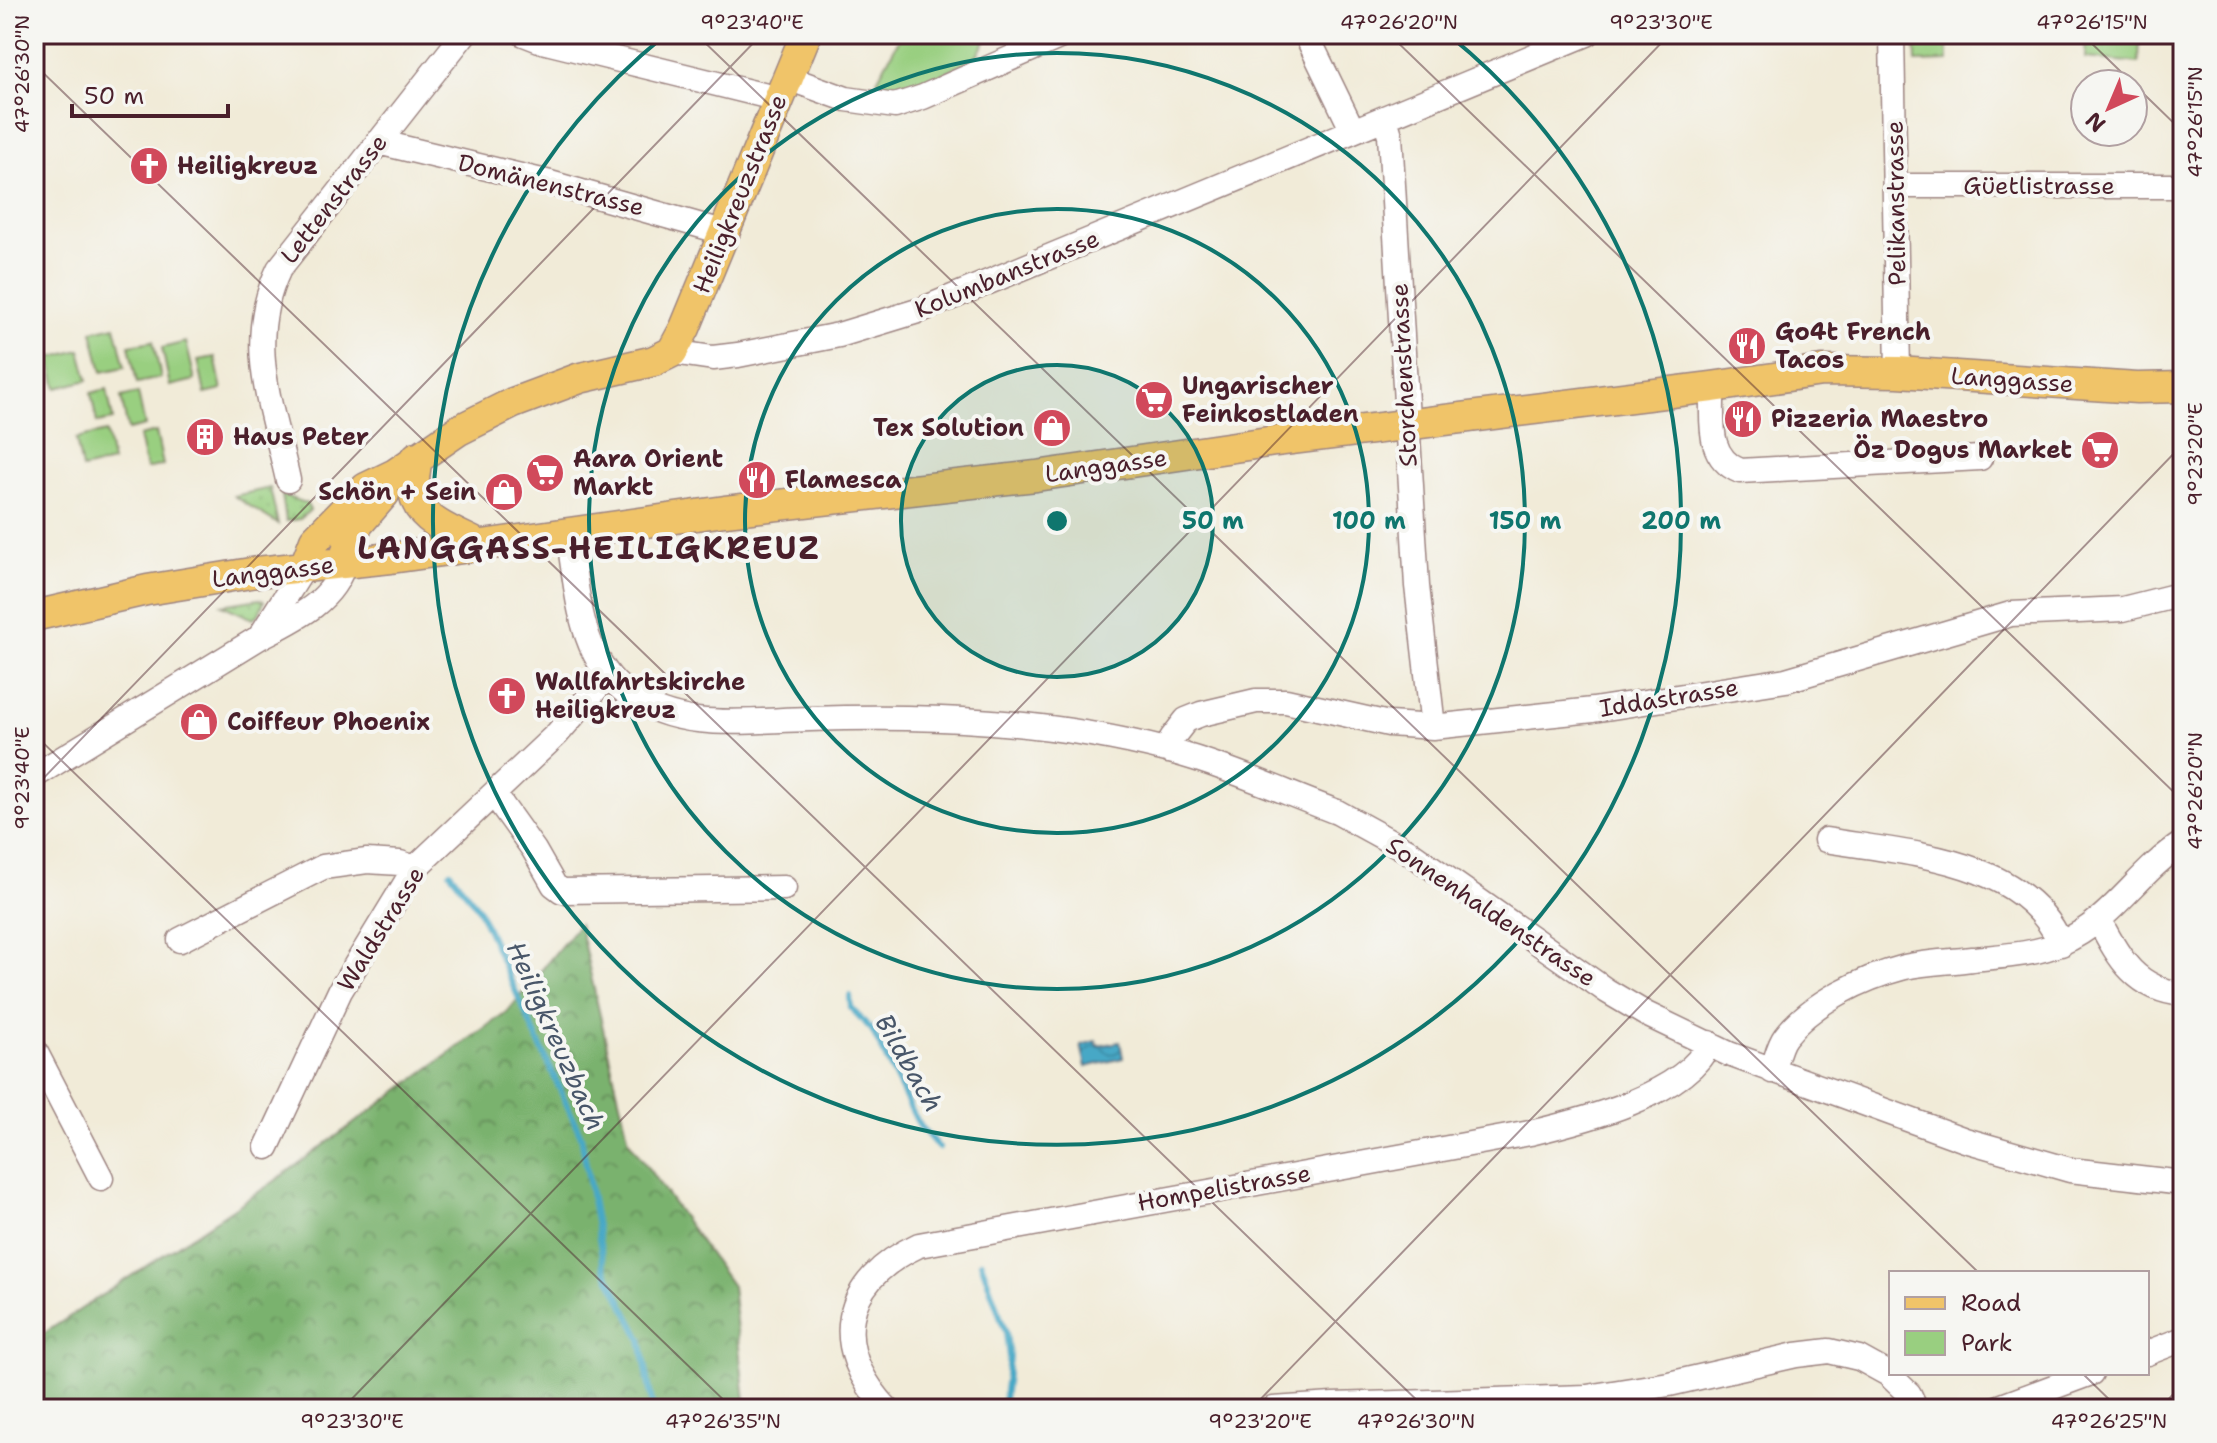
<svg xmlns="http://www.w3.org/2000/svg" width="2217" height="1443" viewBox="0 0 2217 1443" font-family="'Shantell Sans',sans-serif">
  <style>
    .grass { fill: url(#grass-dots); stroke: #727756; stroke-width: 2 }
    .forest { fill: url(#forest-crowns); stroke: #62684c; stroke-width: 2 }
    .green { fill: #99cf80; stroke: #727756; stroke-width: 2 }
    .water { fill: url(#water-waves); stroke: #486478; stroke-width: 2 }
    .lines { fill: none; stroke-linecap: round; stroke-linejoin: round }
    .stream { stroke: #46a8c6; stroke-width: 6 }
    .minor-casing { stroke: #9e8582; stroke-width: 27 }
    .major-casing { stroke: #9e8582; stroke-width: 33 }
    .minor { stroke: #fff; stroke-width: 24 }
    .major { stroke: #f0c469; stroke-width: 30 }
    .ticks { fill: none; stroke: #4a1f2b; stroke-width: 2; stroke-opacity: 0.45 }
    .ring { fill: none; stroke: #0f766e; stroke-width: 4 }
    .labels { text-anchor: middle; stroke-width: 8; stroke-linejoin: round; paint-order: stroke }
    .poi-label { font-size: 24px; font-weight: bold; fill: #4a1f2b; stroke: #f6f6f2; text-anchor: start }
    .street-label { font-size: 24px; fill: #4a1f2b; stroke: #f6f6f2 }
    .water-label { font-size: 26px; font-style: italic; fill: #485669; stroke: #f6f6f2 }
    .district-label { font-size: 32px; font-weight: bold; letter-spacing: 2px; fill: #4a1f2b; stroke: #f6f6f2 }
    .centre { fill: #0f766e; stroke: #f6f6f2; stroke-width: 4 }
    .ring-label { font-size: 24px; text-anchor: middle; font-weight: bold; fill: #0f766e; stroke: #f6f6f2; stroke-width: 8; stroke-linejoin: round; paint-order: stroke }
    .neatline { fill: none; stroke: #4a1f2b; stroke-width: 3 }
    .ticks-label { font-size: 20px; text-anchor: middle; fill: #4a1f2b }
  </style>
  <defs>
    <pattern id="grass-dots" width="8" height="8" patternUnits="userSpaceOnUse" patternTransform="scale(2)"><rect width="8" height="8" fill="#99cf80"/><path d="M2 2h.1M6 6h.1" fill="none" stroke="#85b16f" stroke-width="1.8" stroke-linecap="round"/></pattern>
    <pattern id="forest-crowns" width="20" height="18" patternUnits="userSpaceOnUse" patternTransform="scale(2)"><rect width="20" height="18" fill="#7ab26e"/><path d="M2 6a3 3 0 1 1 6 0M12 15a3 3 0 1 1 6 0" fill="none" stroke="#66905b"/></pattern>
    <pattern id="water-waves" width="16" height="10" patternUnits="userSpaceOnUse" patternTransform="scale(2)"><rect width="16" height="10" fill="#46a8c6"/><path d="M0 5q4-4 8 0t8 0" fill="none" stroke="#3c88a1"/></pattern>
  </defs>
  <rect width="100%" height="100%" fill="#f6f6f2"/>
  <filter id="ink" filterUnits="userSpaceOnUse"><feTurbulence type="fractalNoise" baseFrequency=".0125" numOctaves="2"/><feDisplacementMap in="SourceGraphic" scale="16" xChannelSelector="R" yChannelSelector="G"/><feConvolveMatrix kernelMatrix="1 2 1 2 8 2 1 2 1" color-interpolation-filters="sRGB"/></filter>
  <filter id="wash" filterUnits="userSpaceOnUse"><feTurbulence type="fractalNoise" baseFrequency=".006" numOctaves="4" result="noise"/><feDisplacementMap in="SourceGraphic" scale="32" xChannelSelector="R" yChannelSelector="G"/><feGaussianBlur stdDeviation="1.8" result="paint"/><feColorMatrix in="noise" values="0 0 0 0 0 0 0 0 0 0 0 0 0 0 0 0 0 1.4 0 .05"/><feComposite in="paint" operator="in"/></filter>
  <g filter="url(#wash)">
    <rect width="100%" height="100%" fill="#f1ebd8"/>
    <path class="grass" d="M270 488 278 524 234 496Z
      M282 495 306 503 310 510 300 519 286 521Z
      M259 599 264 601 259 614 253 619 222 605Z"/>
    <path class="forest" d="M579 924 629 1141 732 1286 745 1400 743 1409H34V1340L272 1183 509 1010Z"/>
    <path class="green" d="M902 34H989L977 56 908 92 877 80Z
      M1915 34H1947L1948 61 1916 62Z
      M2140 35 2139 63 2085 58 2086 36Z
      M115 326 125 367 102 372 92 331Z
      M153 341 161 378 137 383 129 345Z
      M186 342 195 380 170 386 162 348Z
      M80 350 88 380 57 388 50 358Z
      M215 357 222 390 205 394 198 360Z
      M107 389 113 420 97 423 91 393Z
      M138 393 145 426 128 430 121 397Z
      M106 432 112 462 82 469 76 439Z
      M156 432 163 465 146 469 139 436Z"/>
    <path class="water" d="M1096 1041 1098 1046 1120 1042 1123 1058 1086 1067 1081 1045Z"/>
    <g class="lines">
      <path class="stream" d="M450 872 478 908 581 1136 604 1267 641 1339 653 1409
        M850 996 851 1008 872 1030 919 1125 939 1148
        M981 1262 1006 1333 1009 1357 1003 1408"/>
    </g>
  </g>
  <g filter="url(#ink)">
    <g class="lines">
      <g class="minor-casing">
        <path id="minor" d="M524 34 542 41 779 99
          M1306 34 1353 131
          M1892 34 1898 372
          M788 78 846 99 895 106 923 97 1066 34
          M1385 119 1390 135 1417 586 1433 727
          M378 142 550 183 723 232
          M1896 186H2183
          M672 352 713 358 738 355 839 335 921 310 1587 34
          M1712 387C1713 418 1705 457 1740 471L1980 458
          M288 480C272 406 244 342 279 269L464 34
          M568 534C578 590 578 657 628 694 680 733 749 720 810 719 929 715 1050 720 1166 750 1224 765 1281 791 1337 812L1408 851 1607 991 1646 1014 1729 1054 1965 1140 2070 1170 2183 1183
          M260 637 305 566
          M1169 751 1172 738 1186 720 1201 714 1256 701H1286L1389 724 1433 727 1593 710 1786 680 2011 614 2123 609 2183 594
          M34 776 260 637C293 620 334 602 344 563
          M494 794 534 850 554 885 562 891 784 888
          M1826 840C1906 854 2023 857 2061 944
          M2100 922C2119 959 2137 990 2183 994
          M180 940 323 867 367 861 400 863 415 868
          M34 1049 101 1178
          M1772 1071C1776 1061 1778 1046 1785 1037 1812 1002 1863 978 1905 967 1926 962 1950 962 1972 959 2001 956 2034 955 2061 943 2114 920 2136 873 2183 843
          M267 1147 340 991 415 868 557 734 608 675
          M2147 1353 2183 1339
          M887 1409C829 1346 841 1281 919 1245L1530 1133C1581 1121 1687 1095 1709 1043
          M1273 1409 1333 1405 1587 1397 1669 1384 1796 1355 1829 1351 1859 1358 1888 1374 1909 1394 1916 1409
          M1994 1409 2091 1373"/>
      </g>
      <g class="major-casing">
        <path id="major" d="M417 457C415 471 411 488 417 502 425 523 460 535 479 545
          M344 563 352 531 384 494
          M305 566 315 540 366 488 395 474 459 430 513 403 580 378 654 361 672 352 685 328 806 34
          M34 616 147 590 257 572 391 558 725 511 1036 476 1275 441 1712 387 1822 371 1898 372 2137 388 2183 387"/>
      </g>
      <use href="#minor" class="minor"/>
      <use href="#major" class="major"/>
    </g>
  </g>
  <path class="ticks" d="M696 34 1979 1273M1389 34 2183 801M2082 34 2183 132M34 64 1426 1409M34 734 733 1409M34 788 762 34M2082 1373 2119 1409M34 1403 40 1409M342 1409 1670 34M1251 1409 2183 444M2159 1409 2183 1384"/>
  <circle cx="1057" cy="521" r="156" fill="#0f766e" fill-opacity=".12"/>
  <g class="ring">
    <circle cx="1057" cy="521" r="156"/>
    <circle cx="1057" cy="521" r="312"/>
    <circle cx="1057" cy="521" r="468"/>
    <path d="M1450 36A624 624 0 1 1 664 36"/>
  </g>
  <defs>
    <g id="church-disc" transform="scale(2)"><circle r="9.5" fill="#d1495b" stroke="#f6f6f2"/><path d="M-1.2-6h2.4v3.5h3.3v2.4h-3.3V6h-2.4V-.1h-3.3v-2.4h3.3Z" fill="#fff"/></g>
    <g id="restaurant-disc" transform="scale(2)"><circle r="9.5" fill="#d1495b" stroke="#f6f6f2"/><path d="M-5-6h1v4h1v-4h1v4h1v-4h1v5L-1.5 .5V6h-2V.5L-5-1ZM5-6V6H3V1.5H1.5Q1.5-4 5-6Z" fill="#fff"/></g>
    <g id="supermarket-disc" transform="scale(2)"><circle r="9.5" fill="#d1495b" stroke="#f6f6f2"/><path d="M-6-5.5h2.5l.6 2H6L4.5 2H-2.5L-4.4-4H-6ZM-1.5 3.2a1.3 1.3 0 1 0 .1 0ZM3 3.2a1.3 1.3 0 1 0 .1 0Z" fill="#fff"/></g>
    <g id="shop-disc" transform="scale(2)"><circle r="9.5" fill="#d1495b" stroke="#f6f6f2"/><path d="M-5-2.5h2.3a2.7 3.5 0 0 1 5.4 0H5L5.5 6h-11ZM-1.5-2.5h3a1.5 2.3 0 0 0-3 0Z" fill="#fff"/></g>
    <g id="building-disc" transform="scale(2)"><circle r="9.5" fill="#d1495b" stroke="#f6f6f2"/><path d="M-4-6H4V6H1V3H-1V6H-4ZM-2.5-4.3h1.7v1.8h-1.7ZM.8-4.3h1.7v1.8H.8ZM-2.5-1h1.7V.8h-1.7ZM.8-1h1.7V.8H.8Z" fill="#fff"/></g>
  </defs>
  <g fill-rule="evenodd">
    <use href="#church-disc" x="149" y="166"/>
    <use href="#restaurant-disc" x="1747" y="346"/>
    <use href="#supermarket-disc" x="1154" y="400"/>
    <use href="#restaurant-disc" x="1743" y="419"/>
    <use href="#shop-disc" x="1052" y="428"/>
    <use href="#building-disc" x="205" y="437"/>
    <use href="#supermarket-disc" x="2100" y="450"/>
    <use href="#supermarket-disc" x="545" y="473"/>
    <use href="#restaurant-disc" x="757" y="480"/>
    <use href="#shop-disc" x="504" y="492"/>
    <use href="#church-disc" x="507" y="696"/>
    <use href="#shop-disc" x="199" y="722"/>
  </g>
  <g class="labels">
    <g class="poi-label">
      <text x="177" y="174">Heiligkreuz</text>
      <text x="1775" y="340">Go4t French<tspan x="1775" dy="28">Tacos</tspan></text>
      <text x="1182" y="394">Ungarischer<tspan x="1182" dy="28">Feinkostladen</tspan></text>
      <text x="1771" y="427">Pizzeria Maestro</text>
      <text x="1024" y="436" text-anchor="end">Tex Solution</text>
      <text x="233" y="445">Haus Peter</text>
      <text x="2072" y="458" text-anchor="end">Öz Dogus Market</text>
      <text x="573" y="467">Aara Orient<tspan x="573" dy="28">Markt</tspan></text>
      <text x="785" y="488">Flamesca</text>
      <text x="476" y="500" text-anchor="end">Schön + Sein</text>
      <text x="535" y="690">Wallfahrtskirche<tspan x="535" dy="28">Heiligkreuz</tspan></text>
      <text x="227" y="730">Coiffeur Phoenix</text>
    </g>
    <g class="street-label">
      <text transform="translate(551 185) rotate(14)" y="8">Domänenstrasse</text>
      <text x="2039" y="194">Güetlistrasse</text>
      <text transform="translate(740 194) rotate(-68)" y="8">Heiligkreuzstrasse</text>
      <text transform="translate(334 199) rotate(-52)" y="8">Lettenstrasse</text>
      <text transform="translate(1896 203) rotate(-91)" y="8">Pelikanstrasse</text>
      <text transform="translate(1007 274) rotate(-22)" y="8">Kolumbanstrasse</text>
      <text transform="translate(1404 375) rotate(-93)" y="8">Storchenstrasse</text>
      <text transform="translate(2012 380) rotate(4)" y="8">Langgasse</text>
      <text transform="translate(1106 466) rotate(-8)" y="8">Langgasse</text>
      <text transform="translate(273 572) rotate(-7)" y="8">Langgasse</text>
      <text transform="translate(1669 698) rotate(-9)" y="8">Iddastrasse</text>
      <text transform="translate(1491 912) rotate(34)" y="8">Sonnenhaldenstrasse</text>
      <text transform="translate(381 929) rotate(-58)" y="8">Waldstrasse</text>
      <text transform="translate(1224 1188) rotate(-10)" y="8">Hompelistrasse</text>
    </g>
    <g class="water-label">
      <text transform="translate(556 1036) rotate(66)" y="9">Heiligkreuzbach</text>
      <text transform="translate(909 1063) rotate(60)" y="9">Bildbach</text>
    </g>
    <g class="district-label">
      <text x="589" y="559">LANGGASS-HEILIGKREUZ</text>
    </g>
  </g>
  <circle cx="1057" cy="521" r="12" class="centre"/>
  <g class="ring-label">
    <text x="1213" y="529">50 m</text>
    <text x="1369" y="529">100 m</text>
    <text x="1525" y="529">150 m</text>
    <text x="1681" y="529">200 m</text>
  </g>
  <rect width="2217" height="1443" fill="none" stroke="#f6f6f2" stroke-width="88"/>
  <rect x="1889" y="1271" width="260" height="104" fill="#f6f6f2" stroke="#b1a0a2" stroke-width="2"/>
  <rect x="1905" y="1297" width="40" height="12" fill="#f0c469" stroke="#b1a0a2" stroke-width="2"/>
  <text x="1961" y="1311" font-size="24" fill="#4a1f2b">Road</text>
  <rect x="1905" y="1331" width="40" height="24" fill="#99cf80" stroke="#b1a0a2" stroke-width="2"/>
  <text x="1961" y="1351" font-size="24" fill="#4a1f2b">Park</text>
  <g transform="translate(2109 108) rotate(224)"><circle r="38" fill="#f6f6f2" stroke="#b1a0a2" stroke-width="2"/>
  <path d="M0-6L14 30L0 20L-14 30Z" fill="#d1495b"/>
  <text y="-12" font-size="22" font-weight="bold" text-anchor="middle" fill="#4a1f2b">N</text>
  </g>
  <path d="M72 104v12h156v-12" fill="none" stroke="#4a1f2b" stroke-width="4"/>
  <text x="84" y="104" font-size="24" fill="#4a1f2b" stroke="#f6f6f2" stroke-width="6" paint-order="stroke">50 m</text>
  <rect x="44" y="44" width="2129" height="1355" class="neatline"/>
  <g class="ticks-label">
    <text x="752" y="29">9°23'40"E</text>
    <text x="1399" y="29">47°26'20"N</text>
    <text x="1661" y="29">9°23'30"E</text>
    <text x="2092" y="29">47°26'15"N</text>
    <text transform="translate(22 74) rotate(-90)" y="7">47°26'30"N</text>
    <text transform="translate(2195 122) rotate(-90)" y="7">47°26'15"N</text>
    <text transform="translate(2195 454) rotate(-90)" y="7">9°23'20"E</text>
    <text transform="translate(22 778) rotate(-90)" y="7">9°23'40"E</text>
    <text transform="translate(2195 791) rotate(-90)" y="7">47°26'20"N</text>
    <text x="352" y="1428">9°23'30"E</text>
    <text x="723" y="1428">47°26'35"N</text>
    <text x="1260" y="1428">9°23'20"E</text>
    <text x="1416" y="1428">47°26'30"N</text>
    <text x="2109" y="1428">47°26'25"N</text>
  </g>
</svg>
